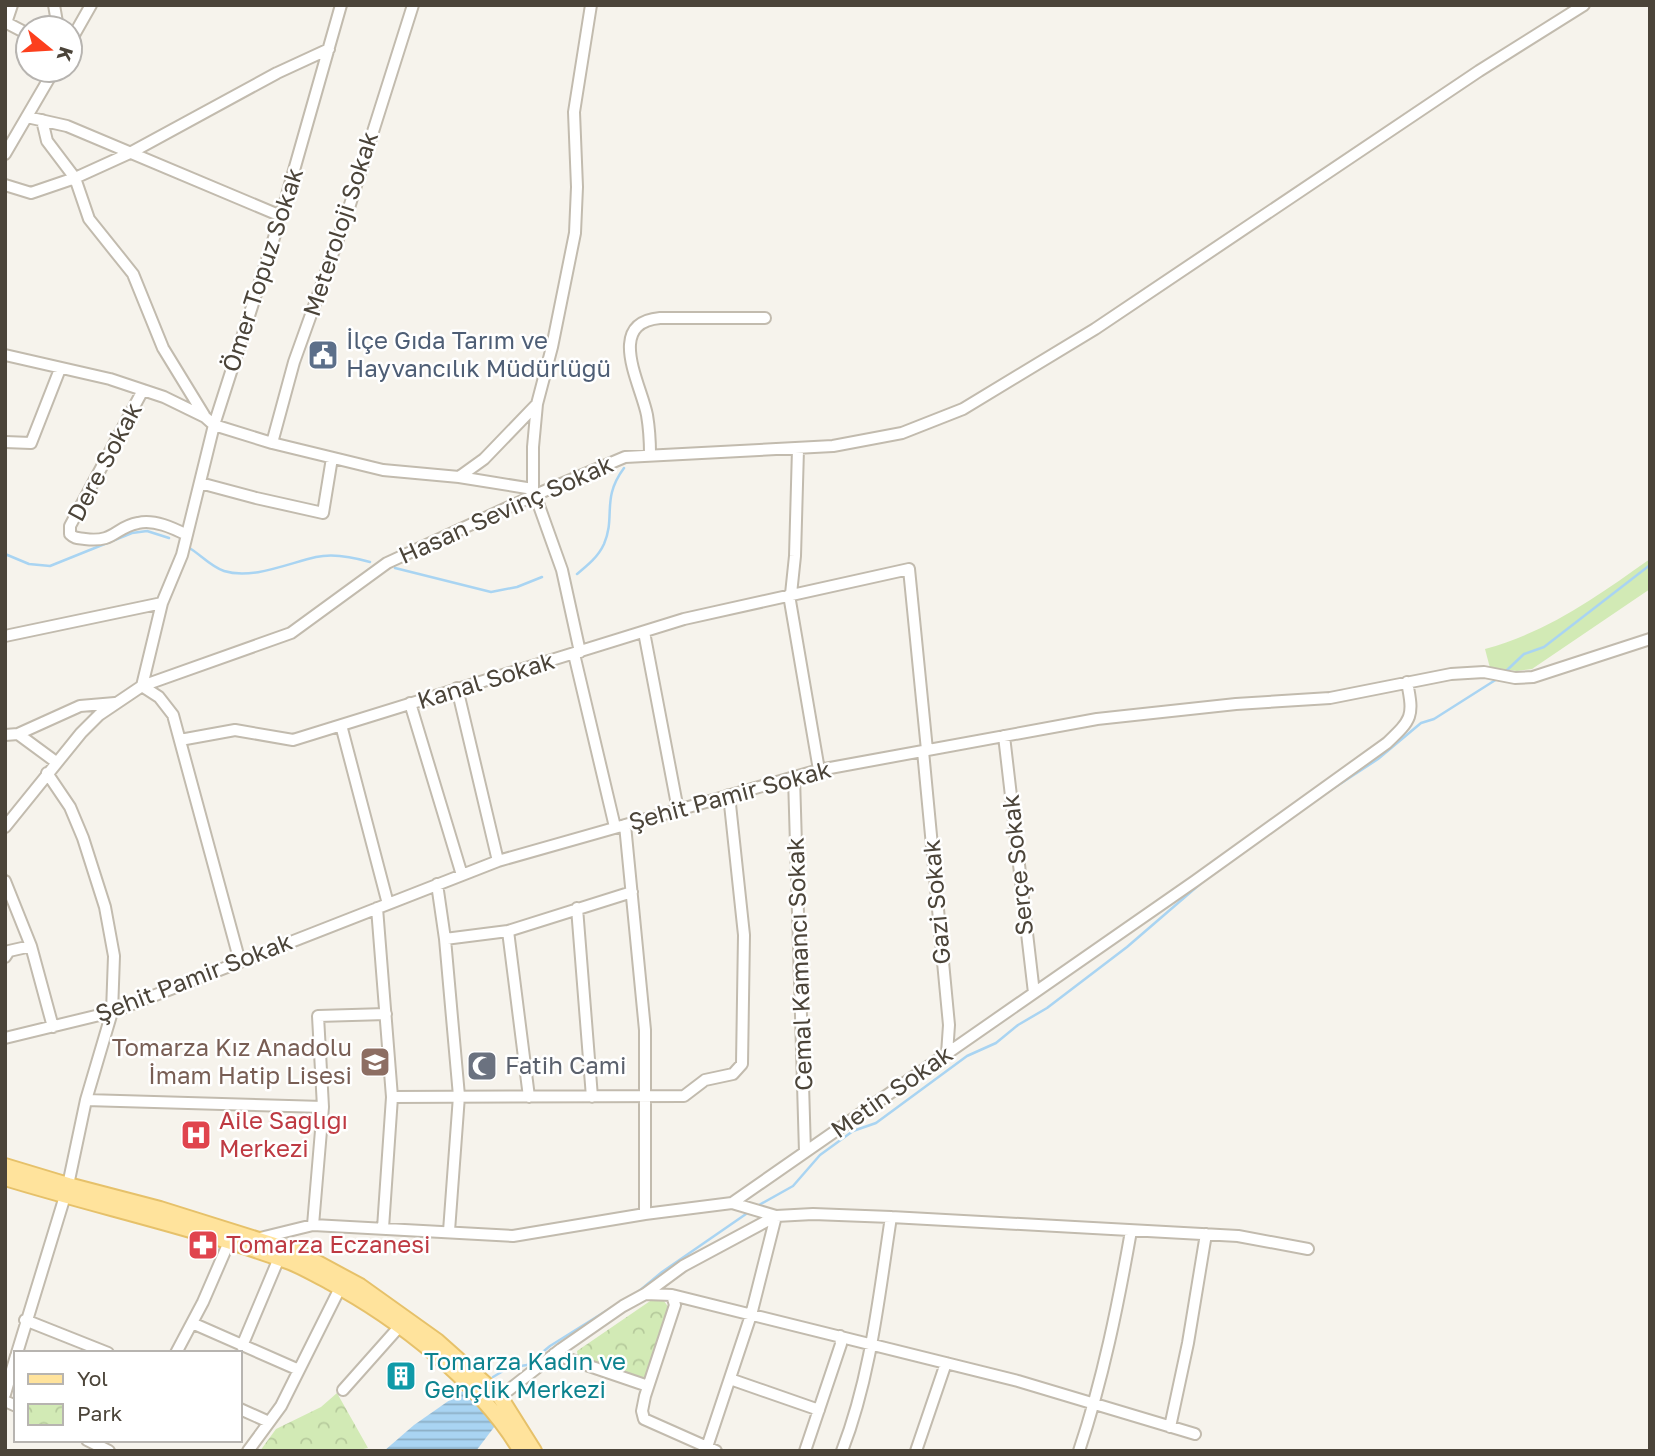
<svg xmlns="http://www.w3.org/2000/svg" width="1655" height="1456" viewBox="0 0 1655 1456" font-family="'Golos Text',sans-serif">
  <style>
    .green { fill: #d2eab5 }
    .park { fill: url(#park-crowns) }
    .water { fill: url(#water-rules) }
    .lines { fill: none; stroke-linecap: round; stroke-linejoin: round }
    .stream { stroke: #a9d4f2; stroke-width: 2.5 }
    .minor-casing { stroke: #c2bbae; stroke-width: 14 }
    .major-casing { stroke: #e6c16a; stroke-width: 18 }
    .minor { stroke: #fff; stroke-width: 10 }
    .major { stroke: #ffe39c; stroke-width: 14 }
    .labels { text-anchor: middle; stroke-width: 5; stroke-linejoin: round; paint-order: stroke }
    .street-label { font-size: 24px; fill: #4b4439; stroke: #fff }
    .service-label { font-size: 24px; fill: #4e5e75; stroke: #fff; text-anchor: start }
    .education-label { font-size: 24px; fill: #785e54; stroke: #fff; text-anchor: end }
    .worship-label { font-size: 24px; fill: #5b616d; stroke: #fff; text-anchor: start }
    .health-label { font-size: 24px; fill: #be3a42; stroke: #fff; text-anchor: start }
    .culture-label { font-size: 24px; fill: #0d838f; stroke: #fff; text-anchor: start }
  </style>
  <defs>
    <pattern id="park-crowns" width="20" height="18" patternUnits="userSpaceOnUse" patternTransform="scale(1.75)"><rect width="20" height="18" fill="#d2eab5"/><path d="M2 6a3 3 0 1 1 6 0M12 15a3 3 0 1 1 6 0" fill="none" stroke="#b6ca9c"/></pattern>
    <pattern id="water-rules" width="6" height="5" patternUnits="userSpaceOnUse" patternTransform="scale(1.75)"><rect width="6" height="5" fill="#a9d4f2"/><path d="M0 2.5h6" fill="none" stroke="#8caec5"/></pattern>
  </defs>
  <rect width="100%" height="100%" fill="#f6f3ec"/>
  <path class="green" d="M1650 559V589L1532 669 1517 671 1490 668 1485 649C1550 631 1596 597 1650 559Z"/>
  <path class="park" d="M653 1299 664 1301 669 1308 645 1378 578 1358 577 1351Z
    M337 1393 368 1448 353 1451H260L276 1429 321 1407Z"/>
  <path class="water" d="M467 1388 498 1422 476 1451H384L414 1425Z"/>
  <g class="lines">
    <path class="stream" d="M188 547C200 554 211 567 224 571 252 580 289 563 316 557 333 553 353 557 370 562
      M5 554 29 564 50 566 132 533 147 531 169 538
      M395 568 491 592 517 587 542 577
      M577 574C588 565 598 557 604 544 616 516 601 499 624 468
      M1505 672 1524 654 1544 647 1650 565
      M1314 801 1378 759 1421 723 1434 719 1497 679
      M759 1205 793 1186 820 1155 853 1131 876 1123 967 1056 996 1043 1018 1025 1047 1008 1127 947 1207 878
      M638 1292 662 1272 746 1214
      M493 1377 508 1368 527 1365 550 1346 614 1306"/>
    <g class="minor-casing">
      <path id="minor" d="M54 5 58 28
        M5 22 28 34
        M6 23 12 5
        M70 42 91 5
        M27 117 67 126 281 216
        M42 120 47 141 75 178 89 219 133 274 163 348 204 415
        M5 154 54 70
        M5 185 31 193 75 178 130 153 277 73 329 49
        M5 355 110 379 164 397 205 417 214 425 272 443 383 470 459 477 533 489
        M143 390 70 526V534C75 539 78 538 85 539 115 543 115 527 138 523 154 519 173 528 187 535
        M5 442 31 443 60 369
        M272 443 294 362 347 214 413 5
        M650 454C650 441 649 427 647 415 641 384 605 323 660 318H765
        M459 477 484 459 537 404
        M200 483 256 498 323 513 332 458
        M791 594 795 556 798 449
        M789 595 819 770
        M644 632 678 810
        M5 636 162 603
        M580 652 562 570 533 489V447L537 404 552 347 575 233 577 187 574 112 591 5
        M574 654 615 827
        M142 686 162 603 182 555 214 425 281 216 341 5
        M142 686 159 697 173 715 240 962
        M457 688 498 861
        M410 703 462 875
        M341 725 388 904
        M18 734 56 762
        M5 735 18 734 80 706 115 703
        M1004 736 1034 993
        M180 740 235 730 293 740 684 619 909 569 927 750
        M923 751 949 1025 947 1054
        M47 773 70 807 83 838 105 907 114 956 112 1012 86 1100 68 1185
        M794 777 805 1152
        M625 825 645 1030V1214
        M5 827 81 733 99 715 142 686 291 633 387 563 535 495 625 457 833 446 902 433 963 409 1095 329 1479 71 1584 5
        M5 881 31 946 53 1027
        M437 884 445 939 459 1096 449 1231
        M377 908 392 1097 383 1228
        M577 908 592 1097
        M508 931 529 1097
        M445 939 508 931 632 892
        M5 957 9 951 31 946
        M5 1038 112 1012 498 861 819 770 1097 719 1236 704 1330 698 1451 674 1484 672 1515 678 1533 677 1650 639
        M392 1097 684 1096 705 1080 733 1074 742 1064 744 935 729 795
        M86 1100 323 1107
        M313 1225 323 1107 318 1016 386 1014
        M256 1239 313 1225 513 1236 645 1214 732 1203 1195 881 1387 743C1412 719 1414 717 1407 682
        M645 1294 672 1295 1018 1381 1195 1434
        M672 1295 675 1305 645 1396 642 1411 644 1419 716 1451
        M25 1320 108 1353
        M192 1323 299 1370
        M242 1346 279 1258
        M17 1353 65 1196
        M176 1353 203 1302 229 1242
        M554 1354 648 1386
        M730 1379 819 1410
        M343 1390 399 1327
        M5 1394 16 1356
        M500 1397 561 1349 623 1306 645 1294 683 1266 776 1216 813 1214 891 1217 1238 1236 1308 1249
        M5 1401 16 1406
        M240 1409 269 1422
        M1170 1427 1188 1343 1206 1234
        M87 1440 109 1451
        M707 1447 751 1315 776 1216 732 1203
        M248 1451 281 1406 340 1288
        M805 1451 841 1344 840 1336
        M842 1451C871 1376 879 1295 891 1217
        M916 1451 946 1363
        M1079 1451C1103 1379 1118 1305 1131 1231"/>
    </g>
    <g class="major-casing">
      <path id="major" d="M5 1166 68 1185 160 1209 297 1252 360 1286 437 1341 500 1397 534 1451
        M5 1178C100 1207 197 1228 290 1262 303 1267 316 1275 328 1281 398 1318 480 1382 521 1451"/>
    </g>
    <use href="#minor" class="minor"/>
    <use href="#major" class="major"/>
  </g>
  <defs>
    <g id="civic-square" transform="scale(1.575)"><rect x="-9" y="-9" width="18" height="18" rx="4" fill="#5c6f8a" stroke="#fff"/><path d="M-.6-6.5H3V-4.5H.6V-3L4-1V1h2V6H-6V1h2V-1L-.6-3ZM-1.2 2.5V6h2.4V2.5Z" fill="#fff"/></g>
    <g id="school-square" transform="scale(1.575)"><rect x="-9" y="-9" width="18" height="18" rx="4" fill="#8d6e63" stroke="#fff"/><path d="M0-5L7-2L0 1L-7-2ZM-4 1L0 2.5L4 1V4Q0 6-4 4Z" fill="#fff"/></g>
    <g id="mosque-square" transform="scale(1.575)"><rect x="-9" y="-9" width="18" height="18" rx="4" fill="#6b7280" stroke="#fff"/><path d="M3.5-4.9A6 6 0 1 0 3.5 4.9A5 5 0 1 1 3.5-4.9Z" fill="#fff"/></g>
    <g id="hospital-square" transform="scale(1.575)"><rect x="-9" y="-9" width="18" height="18" rx="4" fill="#e0444e" stroke="#fff"/><path d="M-5-5h3v3.5h4V-5h3V5h-3V1.5h-4V5h-3Z" fill="#fff"/></g>
    <g id="pharmacy-square" transform="scale(1.575)"><rect x="-9" y="-9" width="18" height="18" rx="4" fill="#e0444e" stroke="#fff"/><path d="M-2-6h4v4h4v4h-4v4h-4v-4h-4v-4h4Z" fill="#fff"/></g>
    <g id="building-square" transform="scale(1.575)"><rect x="-9" y="-9" width="18" height="18" rx="4" fill="#0f9aa8" stroke="#fff"/><path d="M-4-6H4V6H1V3H-1V6H-4ZM-2.5-4.3h1.7v1.8h-1.7ZM.8-4.3h1.7v1.8H.8ZM-2.5-1h1.7V.8h-1.7ZM.8-1h1.7V.8H.8Z" fill="#fff"/></g>
  </defs>
  <g fill-rule="evenodd">
    <use href="#civic-square" x="323" y="355"/>
    <use href="#school-square" x="375" y="1062"/>
    <use href="#mosque-square" x="482" y="1066"/>
    <use href="#hospital-square" x="196" y="1135"/>
    <use href="#pharmacy-square" x="203" y="1245"/>
    <use href="#building-square" x="401" y="1376"/>
  </g>
  <g class="labels">
    <g class="street-label">
      <text transform="translate(341 224) rotate(-72)" y="8">Meteroloji Sokak</text>
      <text transform="translate(263 270) rotate(-72)" y="8">Ömer Topuz Sokak</text>
      <text transform="translate(105 462) rotate(-62)" y="8">Dere Sokak</text>
      <text transform="translate(506 510) rotate(-24)" y="8">Hasan Sevinç Sokak</text>
      <text transform="translate(486 681) rotate(-17)" y="8">Kanal Sokak</text>
      <text transform="translate(730 796) rotate(-15)" y="8">Şehit Pamir Sokak</text>
      <text transform="translate(1018 865) rotate(-96)" y="8">Serçe Sokak</text>
      <text transform="translate(937 902) rotate(-95)" y="8">Gazi Sokak</text>
      <text transform="translate(800 964) rotate(-92)" y="8">Cemal Kamancı Sokak</text>
      <text transform="translate(194 978) rotate(-21)" y="8">Şehit Pamir Sokak</text>
      <text transform="translate(892 1092) rotate(-35)" y="8">Metin Sokak</text>
    </g>
    <g class="service-label">
      <text x="346" y="349">İlçe Gıda Tarım ve<tspan x="346" dy="28">Hayvancılık Müdürlüğü</tspan></text>
    </g>
    <g class="education-label">
      <text x="352" y="1056">Tomarza Kız Anadolu<tspan x="352" dy="28">İmam Hatip Lisesi</tspan></text>
    </g>
    <g class="worship-label">
      <text x="505" y="1074">Fatih Cami</text>
    </g>
    <g class="health-label">
      <text x="219" y="1129">Aile Sağlığı<tspan x="219" dy="28">Merkezi</tspan></text>
      <text x="226" y="1253">Tomarza Eczanesi</text>
    </g>
    <g class="culture-label">
      <text x="424" y="1370">Tomarza Kadın ve<tspan x="424" dy="28">Gençlik Merkezi</tspan></text>
    </g>
  </g>
  <rect width="1655" height="1456" fill="none" stroke="#4b4439" stroke-width="14"/>
  <rect x="14" y="1351" width="228" height="91" fill="#ffffff" stroke="#b7b4b0" stroke-width="2"/>
  <rect x="28" y="1374" width="35" height="10" fill="#ffe39c" stroke="#b7b4b0" stroke-width="2"/>
  <text x="77" y="1386" font-size="21" fill="#4b4439">Yol</text>
  <rect x="28" y="1404" width="35" height="21" fill="url(#park-crowns)" stroke="#b7b4b0" stroke-width="2"/>
  <text x="77" y="1421" font-size="21" fill="#4b4439">Park</text>
  <g transform="translate(49 49) rotate(108)"><circle r="33" fill="#ffffff" stroke="#b7b4b0" stroke-width="2"/>
  <path d="M0-5L12 26L0 18L-12 26Z" fill="#fc3f1d"/>
  <text y="-10" font-size="19" font-weight="bold" text-anchor="middle" fill="#4b4439">K</text>
  </g>
</svg>
